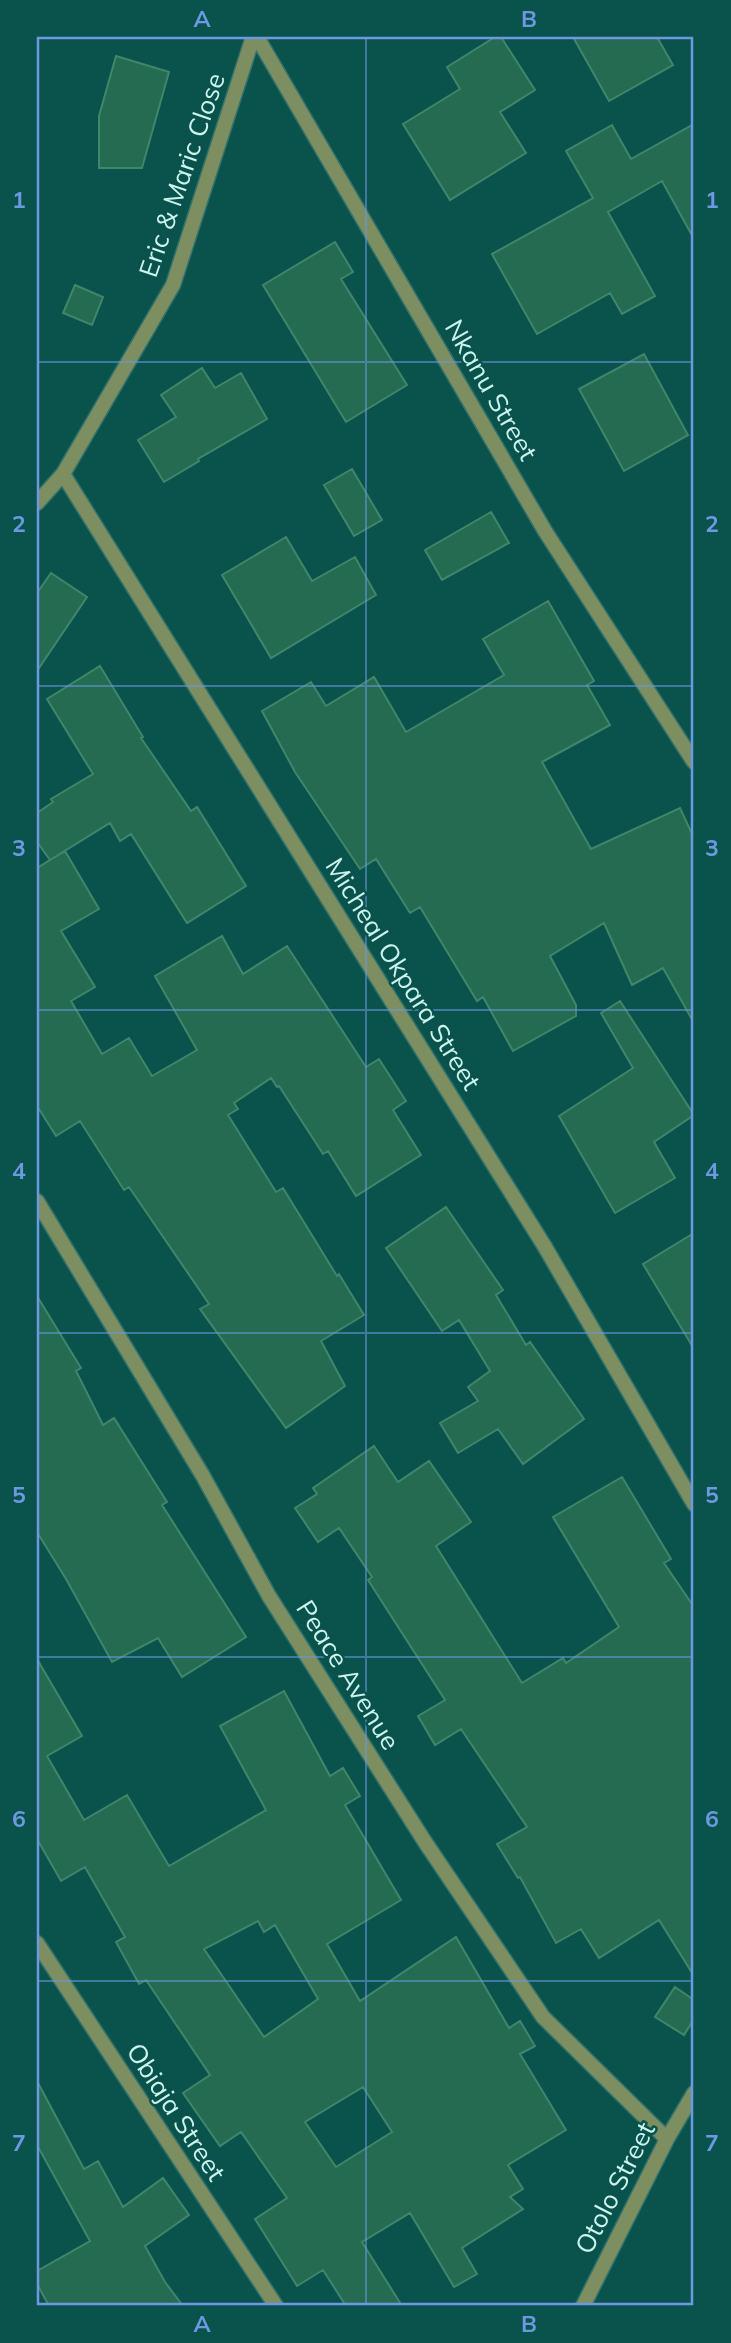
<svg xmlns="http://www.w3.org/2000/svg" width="731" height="2343" viewBox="0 0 731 2343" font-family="Mulish,sans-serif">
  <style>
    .building { fill: #246b51; stroke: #41866b; stroke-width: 2; fill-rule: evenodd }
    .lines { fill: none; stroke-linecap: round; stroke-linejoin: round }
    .minor-casing { stroke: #31726c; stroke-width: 17 }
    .minor { stroke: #7d8e61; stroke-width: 14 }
    .grid { fill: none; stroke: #6c99e2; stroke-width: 2; stroke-opacity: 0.55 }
    .labels { text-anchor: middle; stroke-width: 5; stroke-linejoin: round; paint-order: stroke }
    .street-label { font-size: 26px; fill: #ccf4ee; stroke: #0a524c }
    .neatline { fill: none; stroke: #6c99e2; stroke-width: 2.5 }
    .grid-label { font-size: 23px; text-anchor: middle; font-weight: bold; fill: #6c99e2 }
  </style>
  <rect width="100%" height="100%" fill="#0a524c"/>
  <path class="building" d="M495 37H501L535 90 500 112 526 153 450 200 403 124 460 89 447 67Z
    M573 37H657L673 65 609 101Z
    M116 56 169 72 142 168H99V116Z
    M694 124V239L662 181 608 212 655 296 622 314 610 293 537 334 492 254 593 198 566 151 612 125 631 159Z
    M335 242 353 272 341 279 407 385 346 422 263 285Z
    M75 285 103 297 92 325 63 313Z
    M644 354 688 435 624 471 579 389Z
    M202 368 215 388 241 373 267 419 198 459 199 461 164 482 138 440 176 417 161 395Z
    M352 469 382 520 354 536 324 485Z
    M491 512 509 543 442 580 425 550Z
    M286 537 312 581 355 557 376 595 271 658 222 575Z
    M51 573 87 597 37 671V593Z
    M548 601 594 681 587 685 610 725 542 762 591 849 680 808 694 838V1023L663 968 632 985 604 923 550 956 576 1005V1016L513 1051 483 997 477 1001 420 907 410 913 376 859 360 869 295 772 262 711 311 682 326 706 374 677 406 732 504 675 483 639Z
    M100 666 143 737 141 738 191 811 197 807 246 886 187 923 131 834 120 841 110 823 50 860 37 842V813L53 802 51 799 93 774 47 699Z
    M65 851 99 909 61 931 95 987 71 1001 102 1054 129 1038 152 1076 197 1050 155 976 222 936 243 974 287 946 366 1067 379 1059 406 1101 393 1110 421 1155 356 1196 328 1151 323 1154 279 1086 277 1087 271 1078 234 1103 238 1109 228 1115 276 1192 283 1188 337 1276 339 1274 364 1315 321 1341 345 1386 286 1428 200 1309 209 1304 129 1187 124 1190 80 1121 56 1136 37 1106V868Z
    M620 1001 694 1115 654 1142 675 1178 615 1213 559 1116 633 1068 601 1013Z
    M446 1207 503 1290 496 1295 526 1345 530 1342 584 1419 523 1464 498 1429 458 1453 440 1423 478 1401 468 1387 490 1371 459 1320 442 1331 386 1248Z
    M694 1233V1349L643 1264Z
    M37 1296 81 1368 76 1371 103 1425 114 1418 167 1502 162 1505 246 1637 182 1677 158 1638 112 1662 66 1579 37 1532Z
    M374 1446 398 1482 429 1461 471 1522 436 1546 522 1683 563 1658 566 1663 619 1627 553 1517 622 1477 671 1559 664 1563 694 1607V1976L659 1920 599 1958 581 1929 556 1943 520 1877 518 1878 497 1844 527 1827 461 1729 435 1745 418 1716 445 1700 368 1580 372 1577 339 1528 318 1542 295 1508 317 1494 313 1488Z
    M37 1659 82 1736 47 1756 84 1820 127 1795 169 1866 266 1810 220 1726 284 1691 330 1776 343 1768 360 1796 345 1805 401 1900 327 1944 360 2001 456 1937 509 2028 520 2021 535 2046 520 2054 566 2130 508 2165 523 2189 510 2197 523 2209 462 2248 477 2274 454 2287 410 2213 362 2242 402 2306H346L323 2270 297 2286 255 2219 287 2198 241 2132 220 2146 183 2093 210 2075 146 1980 139 1984 116 1942 125 1937 85 1867 61 1881 37 1839ZM258 1921 264 1932 275 1925 318 1999 264 2037 204 1949ZM363 2087 392 2132 336 2167 305 2122Z
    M675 1987 694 2000V2019L684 2035 655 2017Z
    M37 2081 84 2169 98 2161 123 2207 163 2178 189 2215 145 2246 165 2282 183 2306H49L37 2284V2271L90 2241 37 2145Z"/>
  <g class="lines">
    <g class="minor-casing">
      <path id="minor" d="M257 37 545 531 694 762
        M63 474 545 1247 694 1504
        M37 503 63 474 173 285 253 37
        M37 1201 203 1476 269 1596 425 1842 543 2017 667 2139
        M37 1943 276 2306
        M583 2306 667 2139 694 2093"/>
    </g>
    <use href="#minor" class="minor"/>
  </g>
  <path class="grid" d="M366 37V2306M37 362H694M37 686H694M37 1010H694M37 1333H694M37 1657H694M37 1981H694"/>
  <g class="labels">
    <g class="street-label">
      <text transform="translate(182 175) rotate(-71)" y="9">Eric &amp; Maric Close</text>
      <text transform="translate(491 390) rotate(60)" y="9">Nkanu Street</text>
      <text transform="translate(403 974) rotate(58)" y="9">Micheal Okpara Street</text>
      <text transform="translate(348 1675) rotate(58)" y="9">Peace Avenue</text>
      <text transform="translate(176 2112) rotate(57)" y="9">Obiaja Street</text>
      <text transform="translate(615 2188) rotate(-63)" y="9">Otolo Street</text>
    </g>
  </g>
  <rect width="731" height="2343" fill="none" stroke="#0a524c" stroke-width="77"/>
  <rect x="38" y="38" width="654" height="2266" class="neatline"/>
  <g class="grid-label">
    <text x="202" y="27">A</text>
    <text x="529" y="27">B</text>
    <text x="19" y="208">1</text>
    <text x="712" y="208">1</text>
    <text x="19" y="532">2</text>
    <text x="712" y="532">2</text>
    <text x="19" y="856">3</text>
    <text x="712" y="856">3</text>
    <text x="19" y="1179">4</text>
    <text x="712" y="1179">4</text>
    <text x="19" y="1503">5</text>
    <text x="712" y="1503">5</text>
    <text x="19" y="1827">6</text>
    <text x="712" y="1827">6</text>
    <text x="19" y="2151">7</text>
    <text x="712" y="2151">7</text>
    <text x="202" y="2332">A</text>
    <text x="529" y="2332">B</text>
  </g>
</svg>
